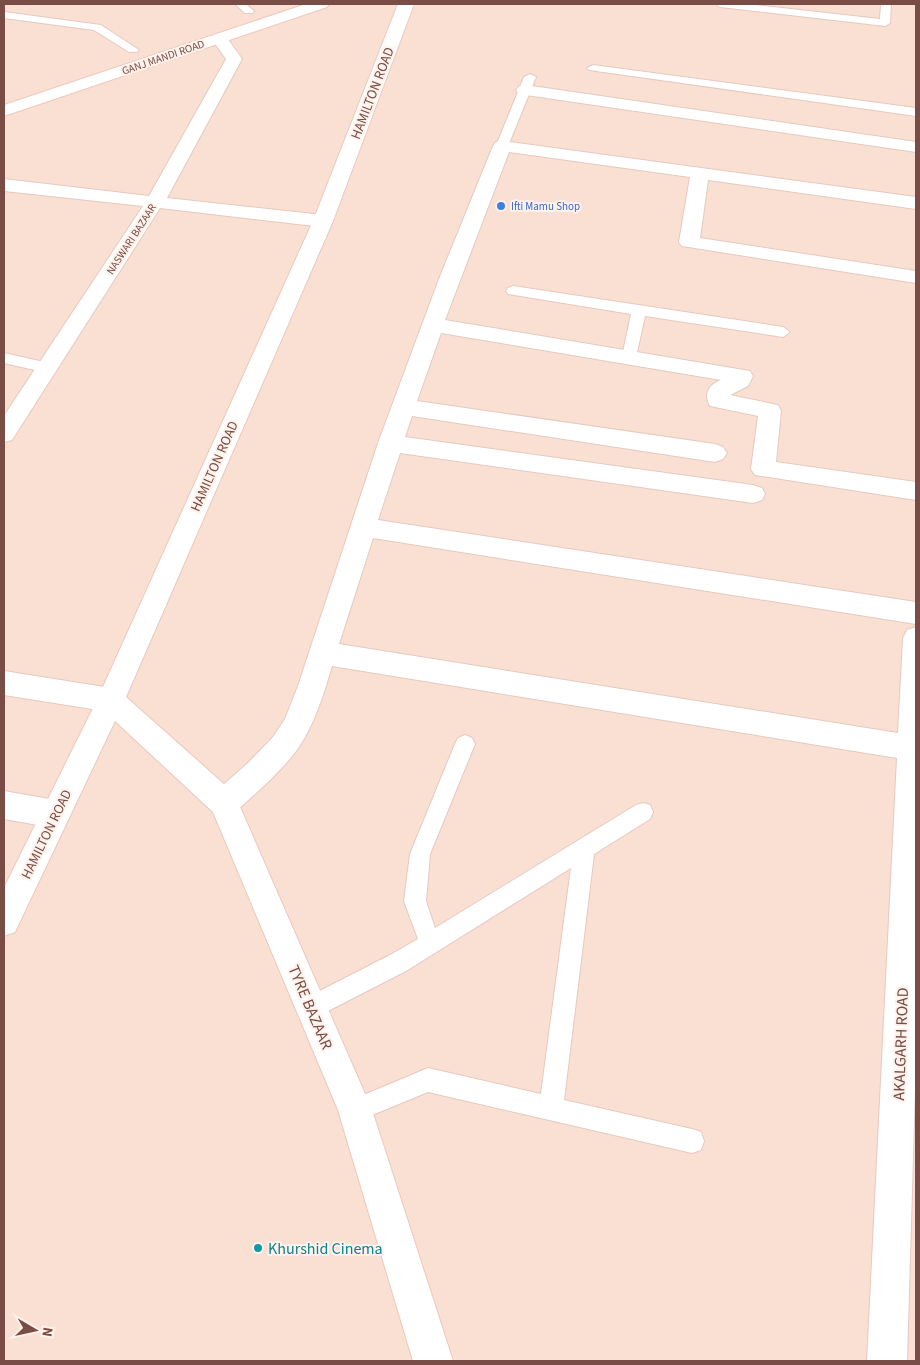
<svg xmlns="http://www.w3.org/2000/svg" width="920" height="1365" viewBox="0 0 920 1365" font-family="'Source Sans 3',sans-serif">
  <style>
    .residential { fill: #f9e0d3 }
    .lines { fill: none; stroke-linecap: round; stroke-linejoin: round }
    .lane-casing { stroke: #e6c9bf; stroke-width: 2 }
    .street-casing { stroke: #e6c9bf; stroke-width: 2 }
    .secondary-casing { stroke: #ecc8bc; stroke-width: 2 }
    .lane { fill: #fff; fill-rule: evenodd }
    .street { fill: #fff; fill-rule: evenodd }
    .secondary { fill: #fff; fill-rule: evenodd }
    .shop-dot { fill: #3f7fe0; stroke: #fff2eb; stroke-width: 2 }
    .culture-dot { fill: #0f9aa8; stroke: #fff2eb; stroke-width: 2 }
    .labels { text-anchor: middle; stroke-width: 4; stroke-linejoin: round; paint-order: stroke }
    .far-street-label { font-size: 11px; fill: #794c46; stroke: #fff2eb }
    .far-shop-label { font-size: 11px; fill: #366cbe; stroke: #fff2eb; text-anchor: start }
    .street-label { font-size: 14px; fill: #794c46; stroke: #fff2eb }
    .near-street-label { font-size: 16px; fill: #794c46; stroke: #fff2eb }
    .near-culture-label { font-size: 16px; fill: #0d838f; stroke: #fff2eb; text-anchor: start }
  </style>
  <rect width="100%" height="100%" fill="#ffede2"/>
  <path class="residential" d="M4 4H916V1361H4Z"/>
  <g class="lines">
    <g class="lane-casing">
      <path id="lane" d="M235 4H246L254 11 253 13H245Z
        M715 4H746L880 19 881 4H891L890 23 885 26 720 7Z
        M4 12 101 25 139 50 137 52H129L94 30 4 18Z
        M593 65 916 108V116L589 70 587 68Z
        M530 74 536 77 508 146 506 149H498L496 146 524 77Z
        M513 286 783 327 790 332 783 337 645 316 636 357 629 362 622 357 631 314 508 294 506 291 508 288Z
        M4 353 53 364 56 368 48 373 4 363Z
        M465 735 472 738 475 744 430 854 426 901 435 928 636 805 643 803 650 805 653 812 650 819 594 854 564 1100 692 1129 701 1132 704 1141 701 1150 692 1153 428 1092 355 1122 347 1118 343 1110 347 1102 428 1068 541 1094 571 868 406 971 320 1015 312 1018 304 1015 301 1007 304 999 390 955 418 939 404 901 410 854 455 744 458 738Z"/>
    </g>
    <g class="street-casing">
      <path id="street" d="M219 33 225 35 242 59 167 198 323 215 330 217 333 221 330 225 323 227 160 208 12 440 4 442V416L143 206 4 191V179L149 196 226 59 211 38Z
        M525 85 916 142V152L519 94 516 90 519 86Z
        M502 141 916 197V209L708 180 700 238 916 271V283L682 246 679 242 690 177 509 152 445 320 750 371 753 376 748 386 730 395 778 405 781 411 776 462 916 482V500L755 475 751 469 758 416 710 406C703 394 709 384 721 380L441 333 417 401 715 444 723 447 727 453 723 459 715 462 412 416 405 437 753 485 762 488 765 494 762 500 753 503 400 453 378 520 916 602V624L373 538 339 644 898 733 903 638 907 630 916 627V1055L907 1361H867L897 758 332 666C324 693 315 723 299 747 281 772 257 792 234 813L224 817 214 813 209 803 214 793 249 762 273 737 285 719 298 686 378 443 439 279 493 146 496 142Z
        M4 671 111 688 121 692 125 700 121 708 111 712 4 695Z
        M4 791 55 800 66 804 70 814 66 824 55 828 4 819Z"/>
    </g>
    <g class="secondary-casing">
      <path id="secondary" d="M306 4H329L327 7 4 116V105Z
        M398 4H414L333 221 126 697 234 793 372 1110 453 1361H413L338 1110 213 812 115 721 15 932 4 936V888L98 698 313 221Z"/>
    </g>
    <use href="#lane" class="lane"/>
    <use href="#street" class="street"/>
    <use href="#secondary" class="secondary"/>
  </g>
  <circle class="shop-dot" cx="501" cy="206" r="5"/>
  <circle class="culture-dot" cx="258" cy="1248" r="5"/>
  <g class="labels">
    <g class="far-street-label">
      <text transform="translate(163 57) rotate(-19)" y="4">GANJ MANDI ROAD</text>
      <text transform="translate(131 239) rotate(-57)" y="4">NASWARI BAZAAR</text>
    </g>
    <g class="far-shop-label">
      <text x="511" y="210">Ifti Mamu Shop</text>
    </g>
    <g class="street-label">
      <text transform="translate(372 93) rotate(-69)" y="5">HAMILTON ROAD</text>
      <text transform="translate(214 466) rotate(-66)" y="5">HAMILTON ROAD</text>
      <text transform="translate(46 834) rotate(-64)" y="5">HAMILTON ROAD</text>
    </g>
    <g class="near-street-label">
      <text transform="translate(311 1007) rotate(67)" y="6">TYRE BAZAAR</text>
      <text transform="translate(900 1044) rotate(-88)" y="6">AKALGARH ROAD</text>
    </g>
    <g class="near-culture-label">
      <text x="268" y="1254">Khurshid Cinema</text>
    </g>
  </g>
  <rect width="920" height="1365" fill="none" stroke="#794c46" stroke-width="10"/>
  <g transform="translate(35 1330) rotate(99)" stroke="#fff2eb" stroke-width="4" paint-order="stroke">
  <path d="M0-4L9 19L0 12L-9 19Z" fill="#794c46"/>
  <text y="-8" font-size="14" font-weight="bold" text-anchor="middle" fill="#794c46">N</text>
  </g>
</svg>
